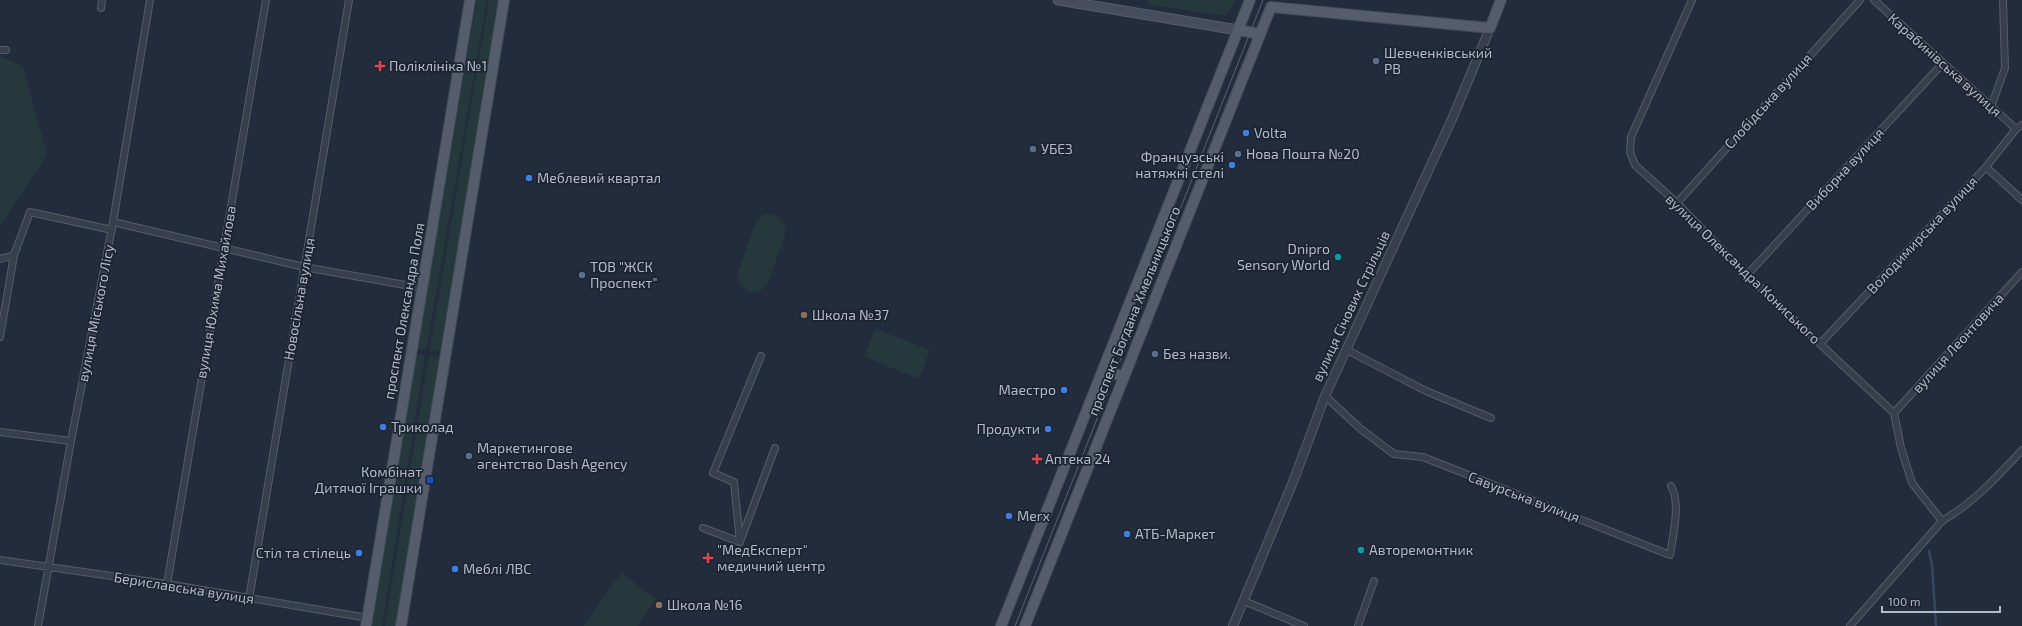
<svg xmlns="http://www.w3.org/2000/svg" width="2022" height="626" viewBox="0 0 2022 626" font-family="'Exo 2',sans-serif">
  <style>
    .green { fill: #25393d }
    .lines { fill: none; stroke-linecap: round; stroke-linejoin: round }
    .stream { stroke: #374763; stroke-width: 2.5 }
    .minor-casing { stroke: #555c6a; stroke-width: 8 }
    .tertiary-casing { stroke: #555c6a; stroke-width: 10 }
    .secondary-casing { stroke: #555c6a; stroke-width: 11 }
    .primary-casing { stroke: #404855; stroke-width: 12 }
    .minor { stroke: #373f4c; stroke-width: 6 }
    .tertiary { stroke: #373f4c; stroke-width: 8 }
    .secondary { stroke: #454d5f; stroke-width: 9 }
    .primary { stroke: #555d6c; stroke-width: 10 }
    .tram { stroke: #596273; stroke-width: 1 }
    .service-dot { fill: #5c6f8a; stroke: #1c2431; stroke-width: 1.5 }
    .health-dot { fill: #e0444e; stroke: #1c2431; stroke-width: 1.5 }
    .shop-dot { fill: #3f7fe0; stroke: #1c2431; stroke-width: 1.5 }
    .culture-dot { fill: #0f9aa8; stroke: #1c2431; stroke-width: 1.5 }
    .education-dot { fill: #8d6e63; stroke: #1c2431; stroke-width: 1.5 }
    .transit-dot { fill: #1a4fb4; stroke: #1c2431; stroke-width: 1.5 }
    .labels { text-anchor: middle; stroke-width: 3.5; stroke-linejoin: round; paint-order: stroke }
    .poi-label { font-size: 14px; fill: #b3b9c8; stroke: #1c2431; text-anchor: start }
    .street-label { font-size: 14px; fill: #b3b9c8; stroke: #1c2431 }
  </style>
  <rect width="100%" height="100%" fill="#232c3c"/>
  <path class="green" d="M477 0H487L426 350 417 349Z
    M489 0H500L440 352 430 350Z
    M1148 0H1236L1226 15H1217L1146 4Z
    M0 56 23 67 47 155 0 226Z
    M766 214C778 214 785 220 786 231L768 283 760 291 750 292 741 286 737 276 755 224 761 216Z
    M875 329 930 350 919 379 864 357Z
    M416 354 425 355 382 626H371Z
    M429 356 440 357 396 626H385Z
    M621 573 656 599 637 626H583Z"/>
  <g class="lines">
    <path class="stream" d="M1929 551 1932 565 1936 626"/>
    <g class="minor-casing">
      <path id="minor" d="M1692 0 1631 137 1630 152 1635 165 1677 203 1747 275 1820 344 1894 413 1901 448 1912 483 1942 521
        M1874 0 2016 129
        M101 8 102 0
        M0 50H6
        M1991 107 2005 68 2003 0
        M1986 167 2022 200
        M1677 203 1860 0
        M113 222 304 267 422 288
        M0 259 14 255
        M1747 275 1943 63
        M0 337 14 255 30 212 112 230
        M1820 344 1986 167 2016 129 2022 125
        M1347 350 1426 391 1491 418
        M761 356 713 473 734 482 740 542 775 448
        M1325 396 1362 430 1394 454 1423 457 1670 555C1673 536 1681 502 1671 486
        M1894 413 2022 272
        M0 432 71 441
        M703 528 740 542
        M0 560 167 584 368 618
        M167 584 266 0
        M249 599 349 0
        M1244 601 1304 626
        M38 626 71 441 113 222 150 0
        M1358 626 1374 581
        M1850 626 1942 521C1973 503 1997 477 2022 450"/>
    </g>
    <g class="tertiary-casing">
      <path id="tertiary" d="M1233 626 1293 482 1325 396 1452 119 1490 28"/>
    </g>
    <g class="secondary-casing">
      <path id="secondary" d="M1058 0 1238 30"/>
    </g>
    <g class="primary-casing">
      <path id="primary" d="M1238 30 1260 34
        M1103 369 1124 377
        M366 626 470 0
        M401 626 504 0
        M1001 626 1250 0
        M1025 626 1271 7 1490 28 1501 0"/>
    </g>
    <use href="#minor" class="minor"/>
    <use href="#tertiary" class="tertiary"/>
    <use href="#secondary" class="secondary"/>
    <use href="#primary" class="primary"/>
    <path class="tram" d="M1015 626 1263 0"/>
  </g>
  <g class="service-dot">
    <circle cx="1376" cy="61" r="4"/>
    <circle cx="1033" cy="149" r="4"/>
    <circle cx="1238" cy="154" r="4"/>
    <circle cx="582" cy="275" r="4"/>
    <circle cx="1155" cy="354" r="4"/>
    <circle cx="469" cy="456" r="4"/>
  </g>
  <g class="health-dot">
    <path d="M378 60h4v4h4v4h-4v4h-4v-4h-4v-4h4z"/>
    <path d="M1035 453h4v4h4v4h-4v4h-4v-4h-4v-4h4z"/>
    <path d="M706 552h4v4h4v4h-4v4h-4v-4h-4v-4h4z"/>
  </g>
  <g class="shop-dot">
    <circle cx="1246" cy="133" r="4"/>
    <circle cx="1232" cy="165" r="4"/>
    <circle cx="529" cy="178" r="4"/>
    <circle cx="1064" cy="390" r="4"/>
    <circle cx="383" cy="427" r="4"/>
    <circle cx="1048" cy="429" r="4"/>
    <circle cx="1009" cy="516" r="4"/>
    <circle cx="1127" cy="534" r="4"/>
    <circle cx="359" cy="553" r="4"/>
    <circle cx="455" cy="569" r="4"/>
  </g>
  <g class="culture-dot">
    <circle cx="1338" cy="257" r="4"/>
    <circle cx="1361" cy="550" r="4"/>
  </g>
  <g class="education-dot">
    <circle cx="804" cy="315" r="4"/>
    <circle cx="659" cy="605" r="4"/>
  </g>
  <rect class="transit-dot" x="426" y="476" width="8" height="8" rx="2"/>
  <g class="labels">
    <g class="poi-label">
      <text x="1384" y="58">Шевченківський<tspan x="1384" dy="16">РВ</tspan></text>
      <text x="389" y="71">Поліклініка №1</text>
      <text x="1254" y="138">Volta</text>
      <text x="1041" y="154">УБЕЗ</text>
      <text x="1246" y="159">Нова Пошта №20</text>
      <text x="1224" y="162" text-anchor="end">Французські<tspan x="1224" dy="16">натяжні стелі</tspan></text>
      <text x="537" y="183">Меблевий квартал</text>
      <text x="1330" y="254" text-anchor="end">Dnipro<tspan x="1330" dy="16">Sensory World</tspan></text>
      <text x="590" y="272">ТОВ "ЖСК<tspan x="590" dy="16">Проспект"</tspan></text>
      <text x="812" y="320">Школа №37</text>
      <text x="1163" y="359">Без назви.</text>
      <text x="1056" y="395" text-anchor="end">Маестро</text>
      <text x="391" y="432">Триколад</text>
      <text x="1040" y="434" text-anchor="end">Продукти</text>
      <text x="477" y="453">Маркетингове<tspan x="477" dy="16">агентство Dash Agency</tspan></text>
      <text x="1045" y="464">Аптека 24</text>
      <text x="422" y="477" text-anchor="end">Комбінат<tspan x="422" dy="16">Дитячої Іграшки</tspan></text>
      <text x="1017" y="521">Merx</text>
      <text x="1135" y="539">АТБ-Маркет</text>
      <text x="717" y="555">"МедЕксперт"<tspan x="717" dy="16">медичний центр</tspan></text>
      <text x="1369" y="555">Авторемонтник</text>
      <text x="351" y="558" text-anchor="end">Стіл та стілець</text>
      <text x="463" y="574">Меблі ЛВС</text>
      <text x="667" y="610">Школа №16</text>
    </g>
    <g class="street-label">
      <text transform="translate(1945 65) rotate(42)" y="5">Карабинівська вулиця</text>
      <text transform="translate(1768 101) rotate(-48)" y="5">Слобідська вулиця</text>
      <text transform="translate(1845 169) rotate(-47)" y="5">Виборна вулиця</text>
      <text transform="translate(1922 235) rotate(-47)" y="5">Володимирська вулиця</text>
      <text transform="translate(1743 269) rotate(44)" y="5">вулиця Олександра Кониського</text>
      <text transform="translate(216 292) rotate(-80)" y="5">вулиця Юхима Михайлова</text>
      <text transform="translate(299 299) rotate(-80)" y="5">Новосільна вулиця</text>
      <text transform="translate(1351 306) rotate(-65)" y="5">вулиця Січових Стрільців</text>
      <text transform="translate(404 311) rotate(-80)" y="5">проспект Олександра Поля</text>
      <text transform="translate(1134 311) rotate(-68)" y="5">проспект Богдана Хмельницького</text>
      <text transform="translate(96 313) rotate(-79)" y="5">вулиця Міського Лісу</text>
      <text transform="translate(1958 343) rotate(-48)" y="5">вулиця Леонтовича</text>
      <text transform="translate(1524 497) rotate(21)" y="5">Савурська вулиця</text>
      <text transform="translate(184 588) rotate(9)" y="5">Бериславська вулиця</text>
    </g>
  </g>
  <path d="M1882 606v6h118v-6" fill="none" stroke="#b3b9c8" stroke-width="2"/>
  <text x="1888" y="606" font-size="12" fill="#b3b9c8" stroke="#1c2431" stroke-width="3" paint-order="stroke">100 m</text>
</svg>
